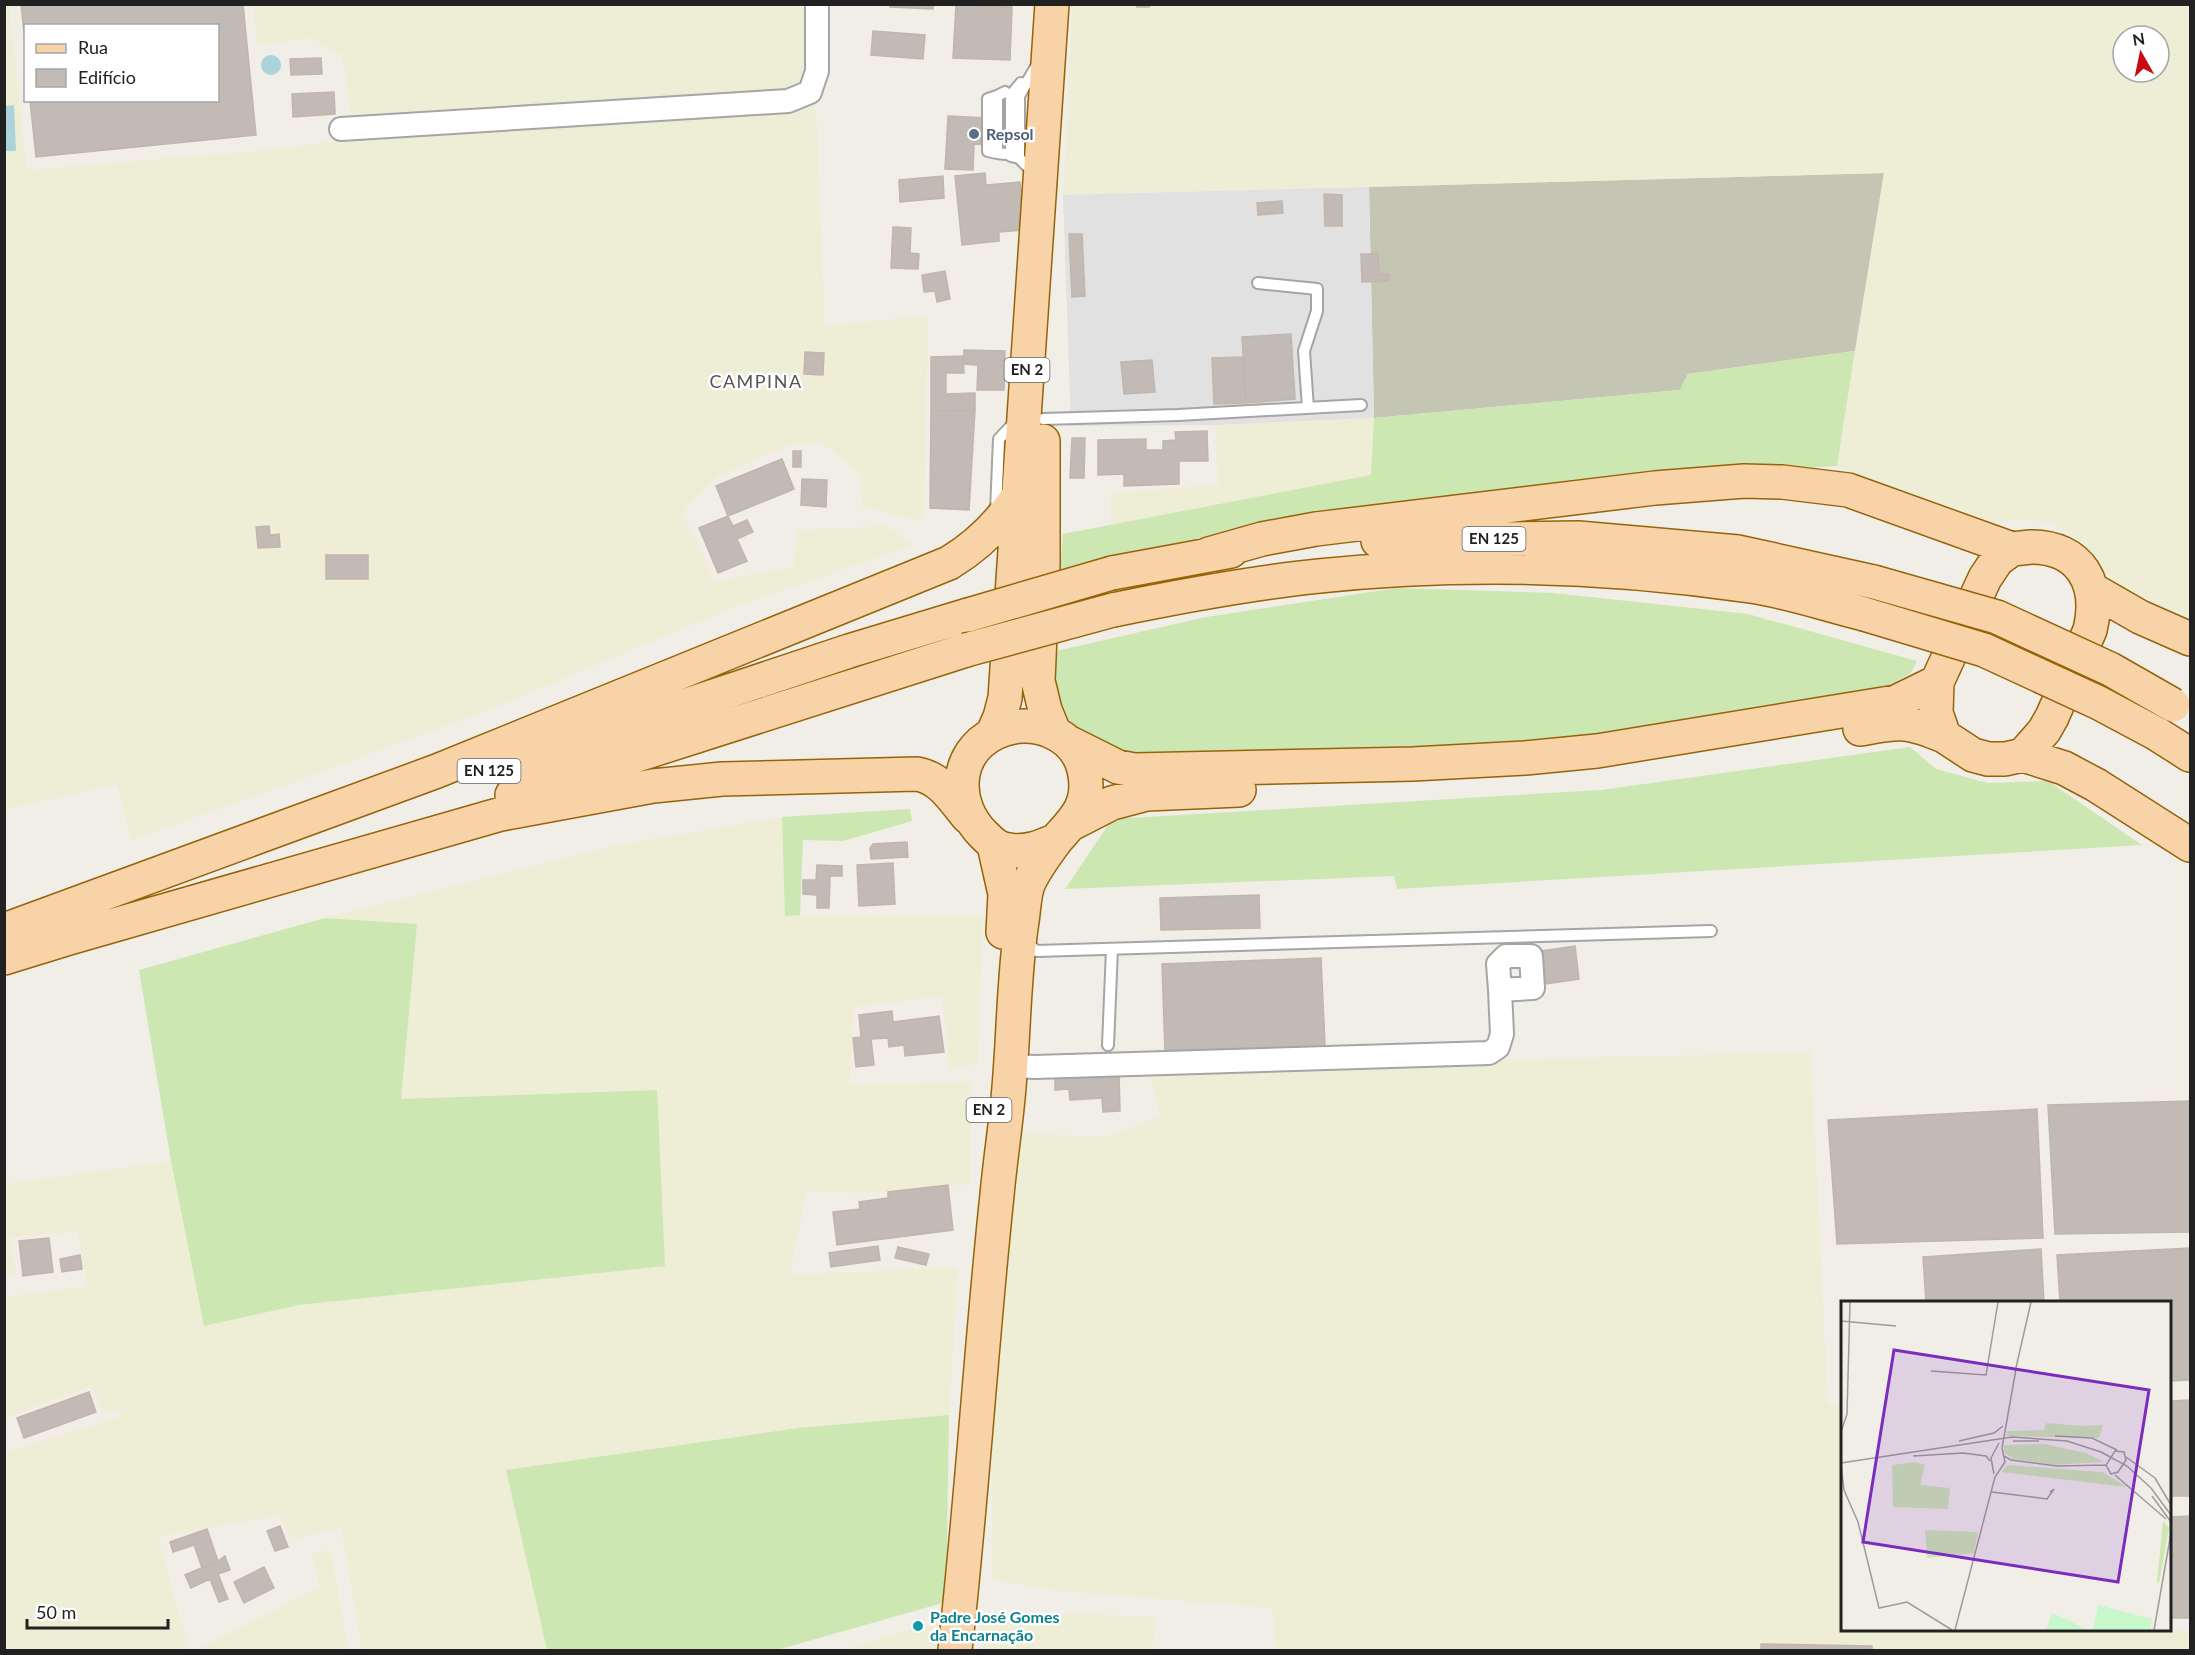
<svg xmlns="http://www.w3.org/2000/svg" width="2195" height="1655" viewBox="0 0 2195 1655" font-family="Lato,sans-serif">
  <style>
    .construction { fill: #c5c5b4 }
    .farmland { fill: #edeed5; fill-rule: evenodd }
    .grass { fill: #cde7b2 }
    .parking { fill: #e1e1e1 }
    .water { fill: #acd2dc }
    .building { fill: #c1bab5; stroke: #c2b5ab; stroke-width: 1.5 }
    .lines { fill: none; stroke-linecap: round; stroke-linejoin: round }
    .service-casing { stroke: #a5a5a5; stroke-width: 14 }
    .minor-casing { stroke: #a5a5a5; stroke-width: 26 }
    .primary-casing { stroke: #966309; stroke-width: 36 }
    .service { stroke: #fff; stroke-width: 10 }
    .minor { stroke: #fff; stroke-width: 22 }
    .primary { stroke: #f7d3a7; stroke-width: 33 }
    .primary-bridge-casing { stroke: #966309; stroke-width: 36; stroke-linecap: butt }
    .primary-bridge { stroke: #f7d3a7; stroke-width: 33 }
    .service-dot { fill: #5c6f8a; stroke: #fff; stroke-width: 2 }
    .culture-dot { fill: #0f9aa8; stroke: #fff; stroke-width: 2 }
    .labels { text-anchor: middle; stroke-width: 5; stroke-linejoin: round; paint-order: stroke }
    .shield { fill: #fff; stroke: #646464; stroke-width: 1.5 }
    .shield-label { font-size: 15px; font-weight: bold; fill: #212121 }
    .service-label { font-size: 16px; font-weight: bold; fill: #4e5e75; stroke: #fff; text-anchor: start }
    .culture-label { font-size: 16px; font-weight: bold; fill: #0d838f; stroke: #fff; text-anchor: start }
    .neighbourhood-label { font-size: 18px; letter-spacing: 1.5px; fill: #545454; stroke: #fff }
    .inset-road { fill: none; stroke: #9e9c98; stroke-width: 1.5 }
    .view { fill: #7b2cbf; fill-opacity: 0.15; stroke: #7b2cbf; stroke-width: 3 }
    .inset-edge { fill: none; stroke: #212121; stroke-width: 3 }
  </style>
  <rect width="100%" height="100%" fill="#f1eee8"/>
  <path class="construction" d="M1884 173 1855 351 1688 374 1680 390 1374 418 1369 187Z"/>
  <path class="farmland" d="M4 5H9L27 170 268 150 353 139 351 114 342 55 310 38 257 46 253 5H812L825 325 928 316 924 522 862 507 859 473 821 442 788 446 716 477 683 512 715 581 793 567 797 530 886 526 915 545 742 604 489 710 237 803 131 840 117 785 5 809Z
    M1073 5H2190V619L2115 584 2086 545 2052 522 2020 520 1973 524 1837 466 1884 173 1063 195ZM2123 36H2159V72H2123Z
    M1374 418 1372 475 1111 526V493L1218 485 1215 425Z
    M782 817 785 915H983L978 1064 950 1069 942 996 854 1007 850 1084 972 1082 970 1185H948L888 1192 852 1193 807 1191 790 1275 958 1267 949 1415 798 1428 506 1470 547 1650H362L341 1528 293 1539 277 1516 158 1537 189 1650H5V1452L117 1418 124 1409 103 1414 91 1386 5 1418V1297L87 1286 78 1232 10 1237 16 1275 5 1277V1184L171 1161 204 1326 299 1305 657 1090 400 1099 417 924 325 918 622 844Z
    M1811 1052 1828 1405 1842 1404V1630H2190V1650H1276L1272 1608 1060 1591 992 1580V1427L1015 1134 1109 1136 1160 1116 1148 1069Z
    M331 1550 348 1650H196L320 1587 312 1553Z
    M982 1612 1157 1616 1152 1650H981Z
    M944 1619 940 1650H843Z"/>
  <path class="grass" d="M1855 351 1837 466 1598 481 1060 571 1063 534 1371 475 1374 418 1680 390 1688 374Z
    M1397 588 1554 593 1748 614 1917 661 1911 673 1889 685 1795 708 1500 752 1145 759 1102 751 1063 721 1053 691 1056 651 1206 617Z
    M1910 747 1936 769 1988 783 2048 781 2142 845 1397 889 1394 876 1065 889 1112 819 1601 790Z
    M910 809 912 821 843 841 803 840 800 915 785 916 782 817Z
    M325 918 417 924 401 1099 657 1090 665 1266 299 1305 204 1326 171 1161 139 970Z
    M949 1415 946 1602 777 1650H547L506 1470 798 1428Z"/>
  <path class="parking" d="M1369 187 1374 418 1215 425 1071 426 1063 195Z"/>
  <path class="water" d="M261 65a10 10 0 1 1 20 0a10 10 0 1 1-20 0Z
    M14 105 16 151H5V106Z"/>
  <path class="building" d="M21 4H243L256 135 36 157 30 100H218V26H26V53Z
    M890 4H933V9L890 7Z
    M1137 4H1150L1149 7H1137Z
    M956 5 1012 7 1010 60 953 58Z
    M873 31 925 35 923 59 871 55Z
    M321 58 322 74 291 75 290 59Z
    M334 92 335 114 293 117 292 94Z
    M948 116 1027 120 1025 147 974 144 973 170 945 169Z
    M985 173 986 185 1020 182 1024 230 999 232V241L962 245 955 176Z
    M943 176 944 198 900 202 899 180Z
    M1324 194 1342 195V226H1325Z
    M1282 201 1283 213 1258 215 1257 203Z
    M893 227 911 228 910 253 919 254 918 269 891 268Z
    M1069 234H1082L1085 296 1072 297Z
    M1361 254H1378L1379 274H1388L1389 281 1362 282Z
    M945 271 950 299 937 302 935 291 924 292 922 275Z
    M1291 334 1295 399 1246 403 1242 337Z
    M964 350 1005 351 1004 390H977L978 365 963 364Z
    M805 352 824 353 823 375 804 374Z
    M963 356 964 373H946V394L975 393V410L931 411V357Z
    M1243 357 1246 403 1214 404 1212 358Z
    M1152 360 1155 392 1124 394 1121 362Z
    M975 410 969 510 930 508 931 411Z
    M1207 431 1208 461H1179V484L1124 486V474L1098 475V440L1146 439V450H1163V441L1176 440 1175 432Z
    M1072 438H1085L1084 478H1070Z
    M793 451H801V467H793Z
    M782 459 794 489 728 516 716 486Z
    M802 479 827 480 826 507 801 505Z
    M728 516 733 526 747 520 753 532 737 539 747 561 718 573 699 528Z
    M269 526 270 535 279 534 280 547 258 548 256 527Z
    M326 555H368V579H326Z
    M907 842 908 857 871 859 870 848 873 844Z
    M893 863 895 904 859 906 857 865Z
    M817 865 842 866V876H830L829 908H817V895L803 894V880H816Z
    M1259 895 1260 928 1161 930 1160 898Z
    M1575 946 1579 979 1546 984 1541 951Z
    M1321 958 1325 1046 1165 1052 1162 964Z
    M892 1011 893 1022 939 1016 944 1052 905 1056 904 1045 889 1047 888 1038 871 1039 874 1065 856 1067 853 1038 861 1037 859 1015Z
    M1119 1072 1120 1111 1103 1112 1102 1098 1070 1100 1069 1089 1055 1090V1075Z
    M2190 1101V1232L2055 1234 2048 1105Z
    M2037 1109 2043 1238 1837 1244 1828 1120Z
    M948 1185 953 1230 837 1245 833 1212 860 1209 859 1202 888 1198V1192Z
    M49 1238 53 1272 23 1276 19 1241Z
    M878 1246 880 1260 831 1267 829 1253Z
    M898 1247 929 1254 926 1265 895 1258Z
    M2190 1248V1380L2170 1381V1302H2060L2057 1255Z
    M2041 1249 2044 1302H1926L1923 1257Z
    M80 1255 82 1269 62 1272 60 1259Z
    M89 1392 96 1412 24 1438 17 1418Z
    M2190 1400V1496H2170V1401Z
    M2190 1516V1618H2170V1517Z
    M280 1526 288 1547 275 1551 267 1531Z
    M207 1529 218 1561 202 1568 194 1545 173 1552 170 1542Z
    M225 1556 230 1570 218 1574 228 1599 219 1602 210 1579 191 1588 185 1575 218 1561Z
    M264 1567 274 1588 244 1603 234 1582Z
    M1761 1644 1872 1646V1650H1761Z"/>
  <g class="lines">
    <g class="service-casing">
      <path id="service" d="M997 153 988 151V99L997 96
        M1005 154 997 153V96L1005 92
        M1019 158 1011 156V95L1021 83
        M1034 173 1019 158V96L1037 65
        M1258 283 1317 289V311L1304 351 1308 408
        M1043 419 1178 415 1361 405
        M996 511 999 439 1015 422
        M1025 940 1036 951 1711 931
        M1108 1045 1112 949"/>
    </g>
    <g class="minor-casing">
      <path id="minor" d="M341 129 788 101 810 92 817 71V4
        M1011 1066 1035 1067 1489 1053 1498 1047 1502 1034 1500 990 1533 988 1531 956H1506L1498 964 1500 990"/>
    </g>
    <g class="primary-casing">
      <path id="primary" d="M1043 441V564L1038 681 1045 710 1054 732
        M1378 541 1578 538 1738 552 1874 582
        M2031 547C2081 547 2101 584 2090 630L2052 717 2044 731 2023 755 2005 759H1988L1973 755 1944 736 1936 713 1937 682 1985 578 1997 560 2012 549Z
        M1209 554 1262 539 1316 529 1655 488 1744 481 1782 482 1848 490 2012 549
        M1112 573 1231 551
        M2093 590 2140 617 2190 639
        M1113 610C1181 596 1250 583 1319 576 1462 561 1607 565 1750 586 1787 591 1827 605 1864 614
        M1860 729C1900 722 1906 720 1944 736
        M993 733 1000 717 1005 698 1052 4
        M2157 734 2190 755
        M1068 742 1118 767 1134 770 1413 764 1525 758 1597 751 1896 702 1937 682
        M2023 755 2064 768 2096 785 2190 845
        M519 761 849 651 968 615
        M512 795 966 650
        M1073 823 1112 803 1146 794 1239 790
        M994 845 1005 894 1003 932
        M10 928 437 771 949 563C979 545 1001 523 1020 493
        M4 958 69 938 501 814 653 786 722 779 917 774C941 778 953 799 968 817
        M955 1650C972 1499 981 1346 997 1195 1000 1162 1005 1130 1008 1098 1014 1039 1013 980 1022 921 1024 909 1024 891 1030 880 1037 866 1048 851 1057 839 1075 819 1090 805 1085 775 1079 733 1031 715 995 733 953 754 953 805 984 835 992 843 998 849 1009 850 1026 853 1041 847 1056 840"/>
    </g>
    <use href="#service" class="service"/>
    <use href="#minor" class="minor"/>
    <use href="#primary" class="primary"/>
    <g class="primary-bridge-casing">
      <path id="primary-bridge" d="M1874 582 1997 617 2110 669 2173 705
        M1864 614 1984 650 2099 703 2157 734
        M968 615 1112 573
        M966 650 1113 610"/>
    </g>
    <use href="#primary-bridge" class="primary-bridge"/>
  </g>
  <circle class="service-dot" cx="974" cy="134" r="6"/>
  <circle class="culture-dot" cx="918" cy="1626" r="6"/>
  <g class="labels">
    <g class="shield">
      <rect x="1004.5" y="358" width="45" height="24" rx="4.5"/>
      <rect x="1462.5" y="527" width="63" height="24" rx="4.5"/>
      <rect x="457.5" y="759" width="63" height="24" rx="4.5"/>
      <rect x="966.5" y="1098" width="45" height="24" rx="4.5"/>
    </g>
    <g class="shield-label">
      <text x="1027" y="375">EN 2</text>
      <text x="1494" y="544">EN 125</text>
      <text x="489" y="776">EN 125</text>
      <text x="989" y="1115">EN 2</text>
    </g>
    <g class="service-label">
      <text x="986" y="140">Repsol</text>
    </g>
    <g class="culture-label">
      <text x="930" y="1623">Padre José Gomes<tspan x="930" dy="18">da Encarnação</tspan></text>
    </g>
    <g class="neighbourhood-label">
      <text x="756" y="388">CAMPINA</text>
    </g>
  </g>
  <g transform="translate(1841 1301)">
    <rect width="330" height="330" fill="#f1eee8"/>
    <path d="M205 122 241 125 262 124 258 137 165 135 166 130 203 129ZM204 143 245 152 263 161 213 164 172 158 163 152V144ZM74 161 84 164 79 184 109 187 107 208 52 206 51 164ZM167 164 261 171 286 186 160 171ZM322 220 328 227 318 282 316 281ZM84 229 137 231 133 252 86 257Z" fill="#cde7b2"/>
    <path d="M257 304 311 318 309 329H252ZM211 312 226 318 246 329H205Z" fill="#c9f7cc"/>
    <path class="inset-road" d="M0 20 55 25M90 70 145 74 157 1M174 71 190 1M0 131 6 113 9 1M214 135 251 137 276 149M118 140 153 132 162 125M172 140H198M274 150 283 151 285 159 277 171 270 173 265 164ZM72 155 122 152 145 155 149 160M163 155 170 159 216 165 265 164M285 156 314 177 330 204M0 162 171 136 226 140 260 151 286 165 310 187 330 214M0 164 3 189 17 221 38 307 66 301 111 329M153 173 150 157 158 142M274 174 325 218M151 191 206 198 213 188 209 191M311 195 330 221M114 329 154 176 164 161 161 147 175 68M313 329 330 232"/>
    <path class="view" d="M53 49 308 89 277 281 22 241Z"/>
    <rect width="330" height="330" class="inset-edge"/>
  </g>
  <rect width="2195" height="1655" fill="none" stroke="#212121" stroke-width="12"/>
  <rect x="24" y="24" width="195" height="78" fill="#ffffff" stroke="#a6a6a6" stroke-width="1.5"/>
  <rect x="36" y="44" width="30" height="9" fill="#f7d3a7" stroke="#a6a6a6" stroke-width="1.5"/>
  <text x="78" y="54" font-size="18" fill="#212121">Rua</text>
  <rect x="36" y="69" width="30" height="18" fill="#c1bab5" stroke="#a6a6a6" stroke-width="1.5"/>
  <text x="78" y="84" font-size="18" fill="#212121">Edifício</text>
  <g transform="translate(2141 54) rotate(351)"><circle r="28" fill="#ffffff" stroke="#a6a6a6" stroke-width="1.5"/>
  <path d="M0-4.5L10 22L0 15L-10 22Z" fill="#c70b10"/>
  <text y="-9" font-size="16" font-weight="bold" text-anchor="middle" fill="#212121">N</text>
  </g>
  <path d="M27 1619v9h141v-9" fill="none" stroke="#212121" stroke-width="3"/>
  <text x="36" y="1619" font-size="18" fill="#212121" stroke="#ffffff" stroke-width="4.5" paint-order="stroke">50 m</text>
</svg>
